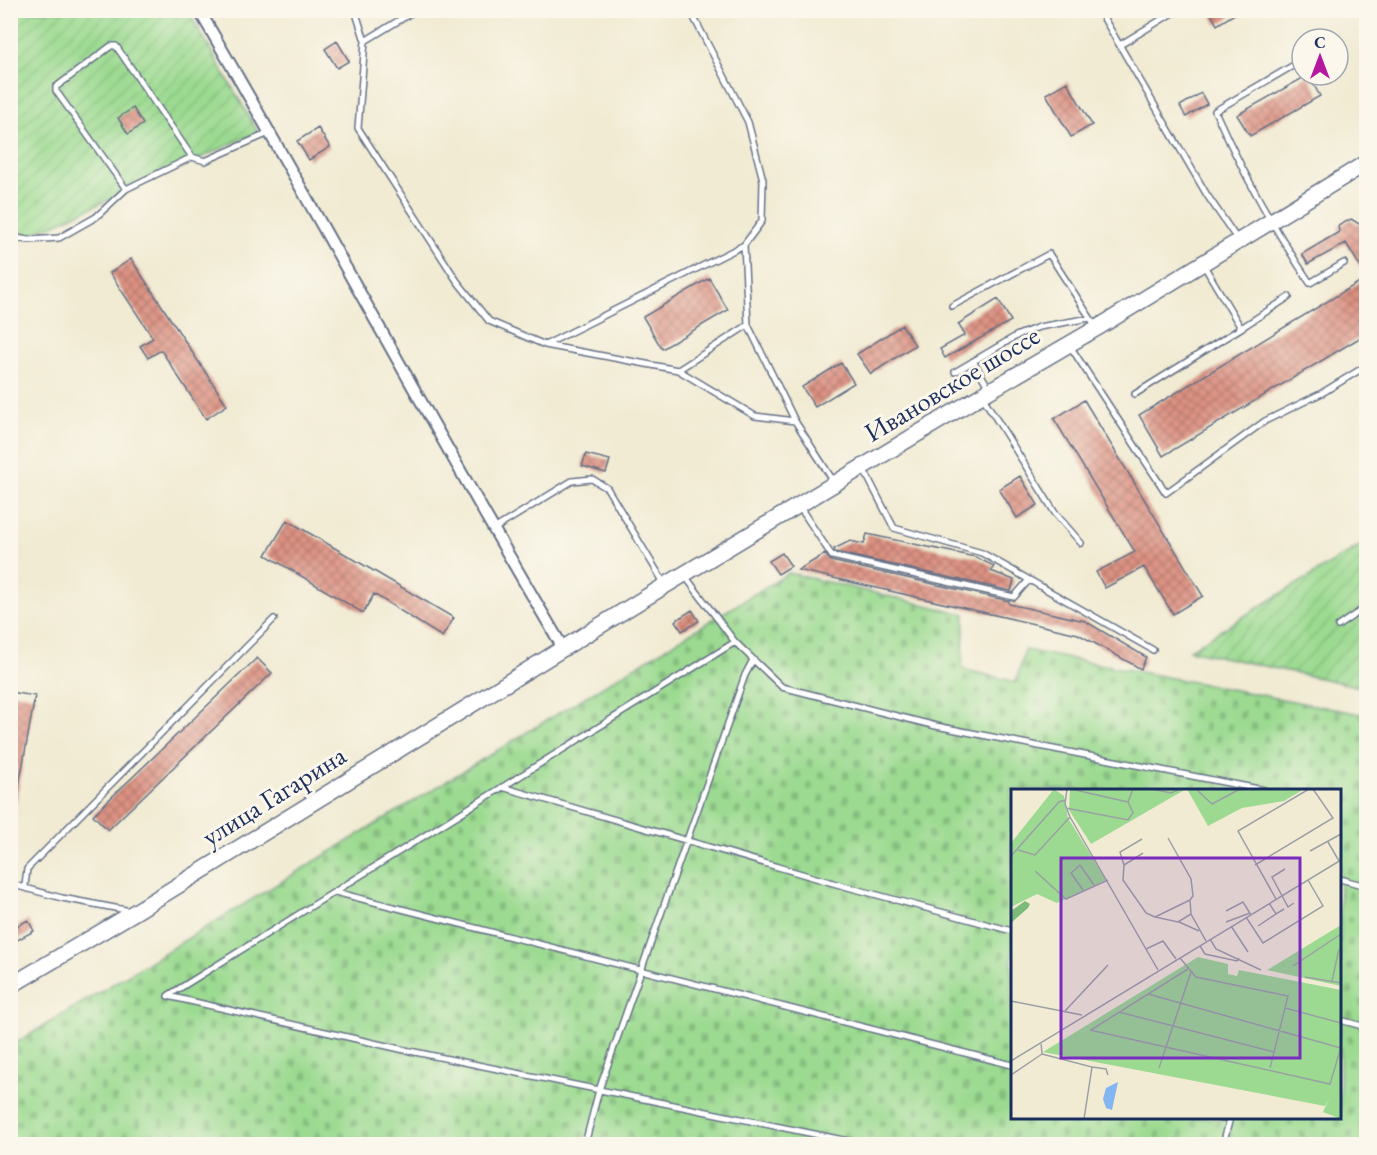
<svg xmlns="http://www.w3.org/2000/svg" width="1377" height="1155" viewBox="0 0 1377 1155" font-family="'EB Garamond',serif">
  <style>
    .cemetery { fill: url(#cemetery-stones); stroke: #5b8477; stroke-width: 1.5; fill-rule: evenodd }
    .garden { fill: url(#garden-furrows); stroke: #5b8477; stroke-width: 1.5 }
    .building { fill: url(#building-cross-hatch) }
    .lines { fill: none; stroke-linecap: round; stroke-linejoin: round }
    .lane-casing { stroke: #667187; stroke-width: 8 }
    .street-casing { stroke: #667187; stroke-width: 14 }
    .secondary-casing { stroke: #667187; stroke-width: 18 }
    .lane { stroke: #fff; stroke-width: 5 }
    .street { stroke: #fff; stroke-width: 10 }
    .secondary { stroke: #fff; stroke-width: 15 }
    .labels { text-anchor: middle; stroke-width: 6; stroke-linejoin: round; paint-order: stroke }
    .street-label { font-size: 27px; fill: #1b2f5e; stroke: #fbf7ec }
    .inset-road { fill: none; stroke: #9ba0a4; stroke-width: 1.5 }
    .view { fill: #7b2cbf; fill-opacity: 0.15; stroke: #7b2cbf; stroke-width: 3 }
    .inset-edge { fill: none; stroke: #1b2f5e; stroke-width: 3 }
  </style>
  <defs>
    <pattern id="cemetery-stones" width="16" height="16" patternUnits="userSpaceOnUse" patternTransform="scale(1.5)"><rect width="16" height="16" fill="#9bda90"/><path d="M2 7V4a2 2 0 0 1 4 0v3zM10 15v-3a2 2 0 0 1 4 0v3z" fill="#85bb7f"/></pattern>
    <pattern id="garden-furrows" width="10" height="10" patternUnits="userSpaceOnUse" patternTransform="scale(1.5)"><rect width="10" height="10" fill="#9bda90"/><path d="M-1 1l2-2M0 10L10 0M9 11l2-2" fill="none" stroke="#85bb7f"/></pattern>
    <pattern id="building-cross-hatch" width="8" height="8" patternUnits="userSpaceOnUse" patternTransform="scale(1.5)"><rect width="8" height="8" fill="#dd9282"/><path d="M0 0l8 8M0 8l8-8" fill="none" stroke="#b2786e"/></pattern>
  </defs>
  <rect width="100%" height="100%" fill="#fbf7ec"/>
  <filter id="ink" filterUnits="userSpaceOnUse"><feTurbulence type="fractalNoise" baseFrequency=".0167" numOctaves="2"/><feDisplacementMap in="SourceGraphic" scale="12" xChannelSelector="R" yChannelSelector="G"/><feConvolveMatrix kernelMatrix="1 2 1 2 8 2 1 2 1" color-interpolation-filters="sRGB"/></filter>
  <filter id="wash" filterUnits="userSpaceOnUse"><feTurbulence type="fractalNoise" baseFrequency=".008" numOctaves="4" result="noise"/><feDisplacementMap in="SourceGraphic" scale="24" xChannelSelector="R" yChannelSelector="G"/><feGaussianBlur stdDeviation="1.35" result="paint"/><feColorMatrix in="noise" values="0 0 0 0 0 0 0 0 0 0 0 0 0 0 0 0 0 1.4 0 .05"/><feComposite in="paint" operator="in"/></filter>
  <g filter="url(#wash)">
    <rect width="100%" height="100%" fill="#f1ebd3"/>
    <path class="cemetery" d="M789 573 965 614 962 669 1016 682 1025 650 1366 715V1144H35L11 1140V1046ZM1012 790H1340V1118H1012Z"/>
    <path class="garden" d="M10 11H188L258 132 11 244Z
      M1366 542V688L1189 650Z"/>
    <g id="blocks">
      <path class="building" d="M1209 10H1241L1217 25Z
        M337 41 349 61 337 68 325 49Z
        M1308 75 1320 96 1250 136 1237 115Z
        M1067 82 1092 125 1071 137 1046 94Z
        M1201 93 1207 104 1186 117 1180 106Z
        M133 108 143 124 128 134 118 118Z
        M318 128 330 147 309 160 297 141Z
        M1351 219 1361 225 1366 233V276L1346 243 1308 264 1302 254 1339 232 1338 226Z
        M131 259 227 405 206 419 161 350 148 358 140 346 153 338 110 273Z
        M709 278 728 310 662 349 643 317Z
        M1366 278V334L1163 456 1139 415Z
        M998 299 1011 321 945 358 940 349 965 335 958 324Z
        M902 325 915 345 871 374 857 354Z
        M841 363 854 383 815 407 802 387Z
        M1084 400 1203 596 1173 614 1144 567 1105 588 1096 572 1135 552 1054 419Z
        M586 454 610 460 606 473 582 466Z
        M1020 476 1038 505 1017 518 999 489Z
        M287 520 454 618 442 637 374 594 363 613 266 555Z
        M867 534 975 557 994 566 991 571 1014 580 1011 591 835 552 834 549 850 541 864 544Z
        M782 553 791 566 778 574 769 561Z
        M825 554 831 561 1009 601V604L1085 621 1146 657 1141 669 1078 634 798 570Z
        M692 610 699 621 682 631 675 621Z
        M257 658 272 673 108 830 93 815Z
        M10 692 35 696 16 803 10 802Z
        M28 920 34 931 10 944V930Z"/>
    </g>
  </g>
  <g filter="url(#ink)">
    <use href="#blocks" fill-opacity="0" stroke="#667187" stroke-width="1.5"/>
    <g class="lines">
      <g class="lane-casing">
        <path id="lane" d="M355 10 365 41
          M416 10 365 41 358 128 457 281 489 321 545 345
          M690 10 748 122 763 180 762 221 744 245
          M1099 10 1207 195 1237 239
          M1120 45 1177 10
          M1294 65 1215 111C1243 174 1272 226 1310 283L1344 263
          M126 189 56 91V87L111 46H116L192 157
          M10 237 29 240 59 238 96 217 126 189 192 157 205 161 269 133
          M1203 264 1241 328 1289 297
          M952 306 1049 254 1096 327
          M748 325 678 370 545 345 744 245 748 325 795 421 834 482
          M1070 346 1166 493 1265 421 1322 393 1366 366
          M973 361 989 388
          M678 370 755 416 795 421
          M955 372 1018 335 1039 327 1090 318
          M1135 394 1241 328
          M982 396 1055 513 1081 543
          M863 468 894 528 982 553 1153 650
          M799 506 832 556 1014 597 1029 580
          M494 529 572 481 592 479 607 488 664 583
          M685 576 735 642 782 687 936 726 1264 790
          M1338 626 1366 607
          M502 787 840 885 1012 931
          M1340 879 1366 886
          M10 884 62 898 131 911
          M25 886 27 869 274 619
          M335 892 1012 1065
          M169 995 735 642
          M168 996 400 1049 863 1144
          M1340 1020 1366 1027
          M1219 1118 1229 1120
          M585 1144 599 1090 745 675 753 660
          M1223 1144 1230 1118"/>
      </g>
      <g class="street-casing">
        <path id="street" d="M199 10C323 222 438 438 563 648"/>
      </g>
      <g class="secondary-casing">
        <path id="secondary" d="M10 986 135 912 666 585 982 395 1097 328 1366 163"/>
      </g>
      <use href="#lane" class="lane"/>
      <use href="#street" class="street"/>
      <use href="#secondary" class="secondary"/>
    </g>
  </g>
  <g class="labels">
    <g class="street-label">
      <text transform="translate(952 384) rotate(-31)" y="9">Ивановское шоссе</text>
      <text transform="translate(274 796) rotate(-32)" y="9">улица Гагарина</text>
    </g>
  </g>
  <g transform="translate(1011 789)">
    <rect width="330" height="330" fill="#f1ebd3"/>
    <path d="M14 112 19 115 17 119 0 134V122Z" fill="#7cba7a"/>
    <path d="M187 168 217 175V185L226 187 228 181 330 201V309L320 307 314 317 32 263Z" fill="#9bda90"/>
    <path d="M43 0 53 7 57 29 95 91 46 114 26 105 0 118V54ZM59 0H175L80 55 58 21ZM176 0H293L273 12 231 19 197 37ZM330 136V197L256 181ZM320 306 330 309V330L312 323Z" fill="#9bda90"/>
    <path d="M107 293 101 321 95 319 92 310 95 299Z" fill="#83b6f0"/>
    <path class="inset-road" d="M56 0 54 15 59 28 147 181M60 0 117 13 122 0M141 0 160 4 169 0M185 0 201 15 229 0M55 19 117 31 122 24 117 13M157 49 180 90 182 107 179 111M317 53 328 72M7 61 24 66 59 28M299 62 330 45M132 64 113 76 112 91 135 124 144 128M0 67 48 13 54 11M113 76 109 63 131 50M244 76 322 29 302 0M274 80 261 88 277 118 283 114M24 82 55 110 97 91M72 101 60 84 69 76 83 96M265 110 227 42 298 0M258 114 265 125 273 120M215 122 232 113 240 126M180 125 167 133 144 128 179 111 180 125 195 152M235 128 252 154 312 117 297 91M168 133 188 142M215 133 239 124M220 137 237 163M247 137 265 125M199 150 205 160 250 181M189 157 194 165 226 172 228 169M135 160 152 152 165 170M169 169 185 188 277 207 259 279M282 177 330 145M294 188 330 194M321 192 328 160M137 205 330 259M0 212 71 226M274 219 330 234M54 222 97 176M108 223 263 263M79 241 319 295 330 258M80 241 177 180M31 265 81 278 73 330M0 272 330 71M81 278 95 280 97 286M148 279 180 183M0 286 31 265 30 253"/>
    <path class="view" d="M50 69H289V269H50Z"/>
    <rect width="330" height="330" class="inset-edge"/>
  </g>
  <rect width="1377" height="1155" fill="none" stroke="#fbf7ec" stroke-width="36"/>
  <g transform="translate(1320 57)"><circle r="28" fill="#fbf7ec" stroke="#a1a7b3" stroke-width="1.5"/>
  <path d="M0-4.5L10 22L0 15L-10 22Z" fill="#b5179e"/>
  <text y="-9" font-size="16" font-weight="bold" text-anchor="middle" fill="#1b2f5e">С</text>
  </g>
</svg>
